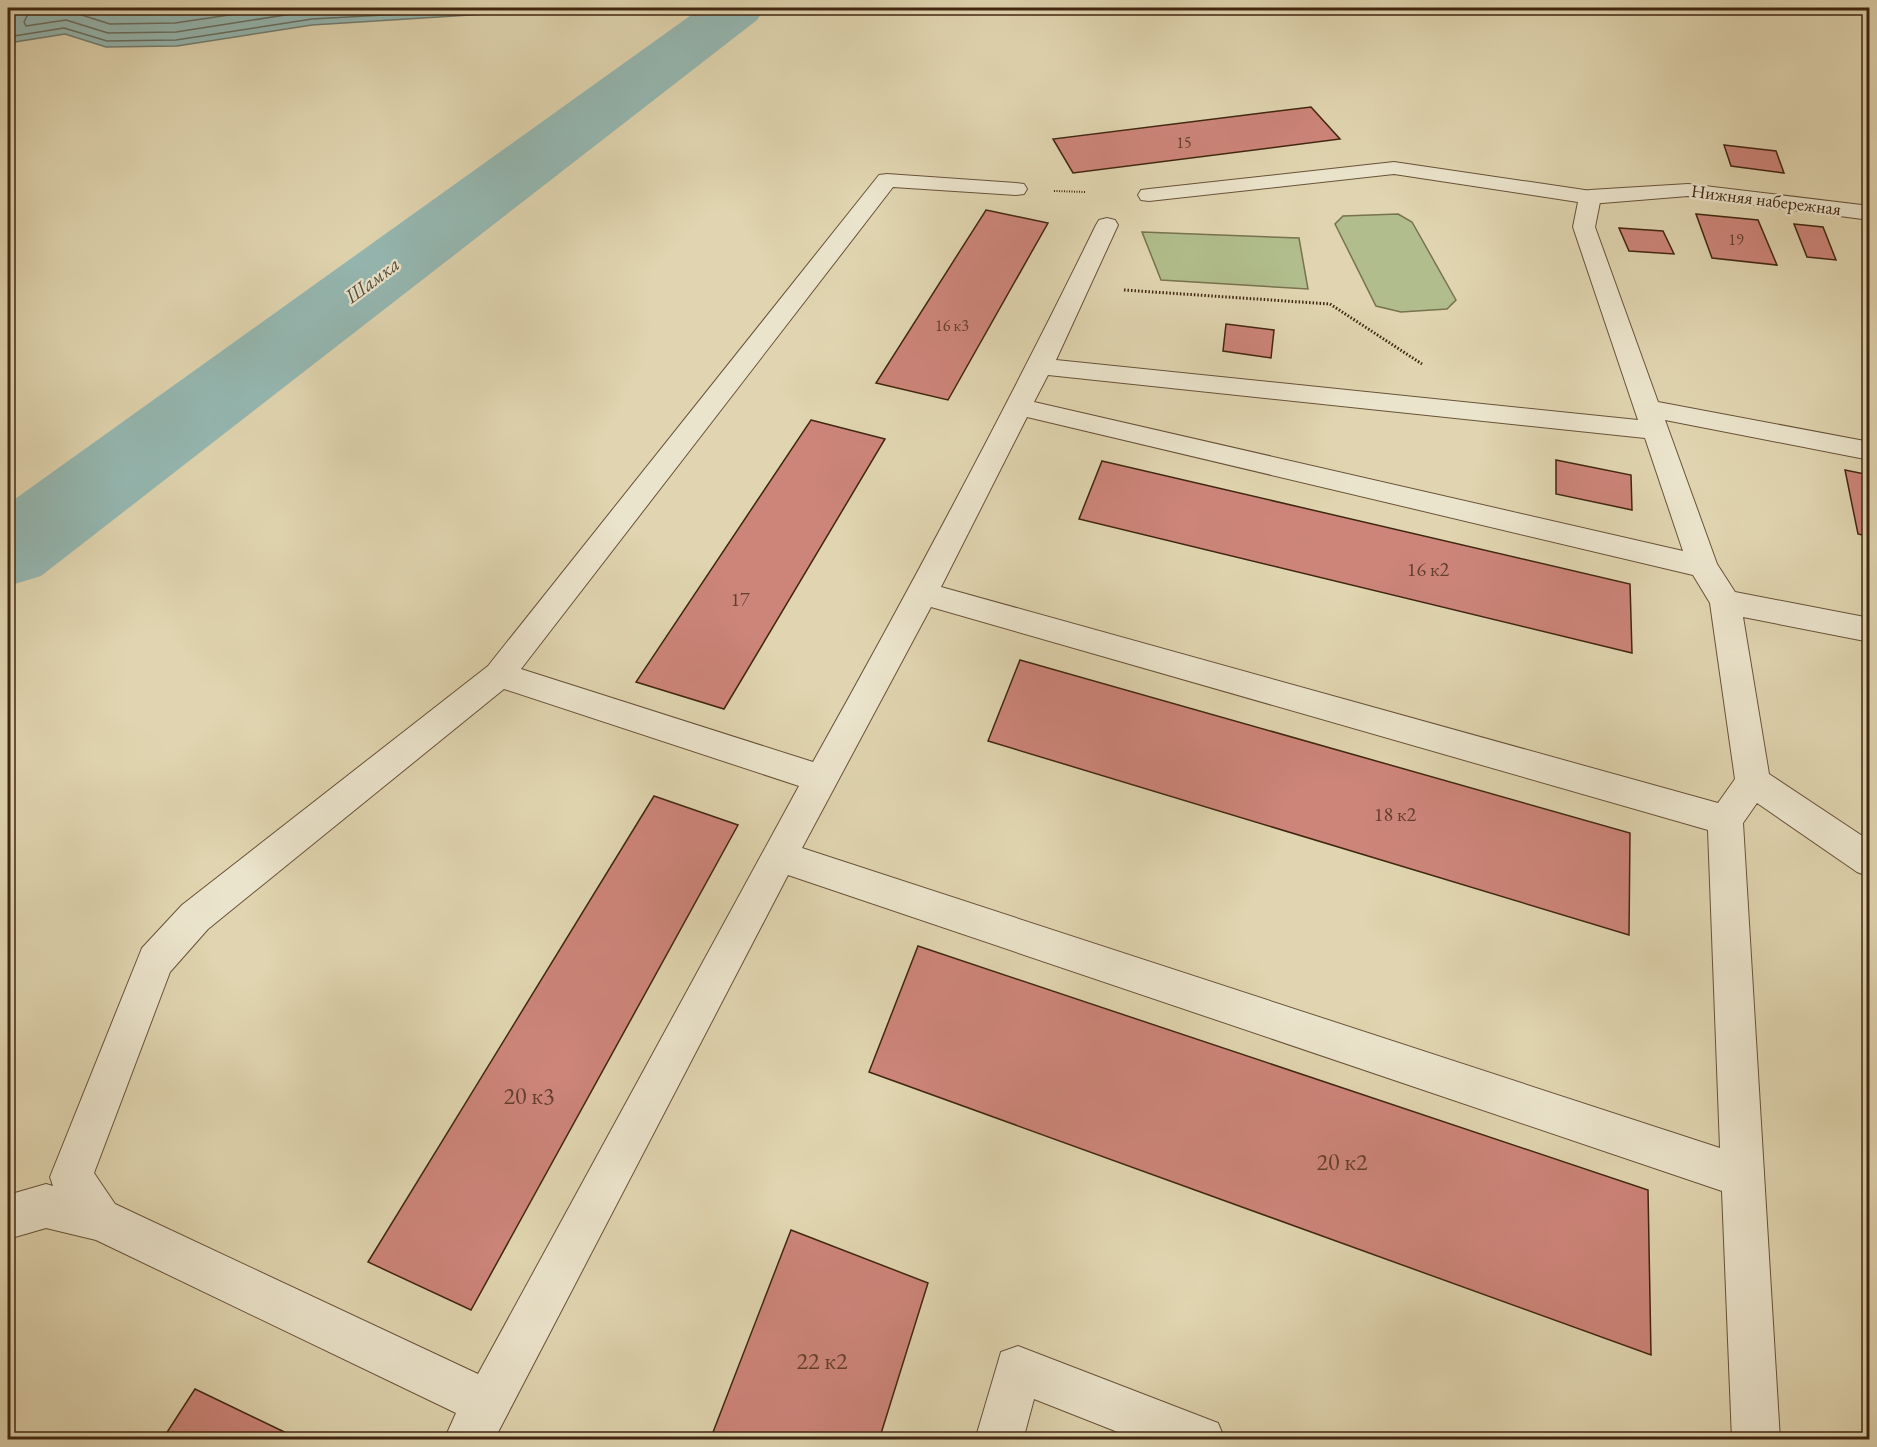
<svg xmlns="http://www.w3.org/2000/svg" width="1877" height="1447" viewBox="0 0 1877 1447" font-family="'EB Garamond',serif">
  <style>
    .green { fill: #b1bd8c; stroke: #78724e; stroke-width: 1.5 }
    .water { fill: #95b8b2; stroke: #737e71; stroke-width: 1.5 }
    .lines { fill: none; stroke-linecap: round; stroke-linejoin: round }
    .shore { stroke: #6a6f61; stroke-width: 1.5 }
    .river { fill: #95b8b2; fill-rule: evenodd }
    .building { fill: #cd857a; stroke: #402610; stroke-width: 1.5 }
    .service-casing { stroke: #685238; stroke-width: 2 }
    .minor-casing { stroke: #685238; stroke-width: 2 }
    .path-far1 { stroke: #402610; stroke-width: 2; stroke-dasharray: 1 1.5; stroke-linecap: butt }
    .path { stroke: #402610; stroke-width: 3; stroke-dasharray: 1.5 2; stroke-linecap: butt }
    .service { fill: #ebe4cc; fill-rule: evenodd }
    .minor { fill: #ebe4cc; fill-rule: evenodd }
    .labels { text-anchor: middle; stroke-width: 4.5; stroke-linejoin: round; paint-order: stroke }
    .far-number-label { font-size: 16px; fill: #633e2a }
    .far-street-label { font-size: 18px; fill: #402610; stroke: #ebe4cc }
    .far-water-label { font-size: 20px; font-style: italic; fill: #554a38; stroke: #ebe4cc }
    .number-label { font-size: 20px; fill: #633e2a }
    .near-number-label { font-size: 24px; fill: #633e2a }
  </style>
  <rect width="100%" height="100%" fill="#e0d5b0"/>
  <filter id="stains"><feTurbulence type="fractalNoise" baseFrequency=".00333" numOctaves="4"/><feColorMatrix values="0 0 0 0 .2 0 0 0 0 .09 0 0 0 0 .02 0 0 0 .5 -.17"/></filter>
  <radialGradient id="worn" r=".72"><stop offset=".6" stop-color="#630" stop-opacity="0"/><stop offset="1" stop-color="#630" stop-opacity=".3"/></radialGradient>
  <path class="green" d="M1398 214 1412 222 1456 300 1447 309 1401 312 1376 306 1335 224 1343 216Z
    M1142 232 1299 238 1308 289 1161 280Z"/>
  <path class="water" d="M33 8H581L312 25 177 46 106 47 65 34 8 43V12Z"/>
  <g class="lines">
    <path class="shore" d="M31 8 24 22 26 26 66 20 108 33 176 32 311 11 378 8
      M40 8 42 14 69 11 110 24 175 23 276 8
      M8 37 64 28 107 41 176 40 312 19 512 8"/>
    <path class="river" d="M701 8H765L757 20 41 576 8 586V504Z"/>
  </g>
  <path class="building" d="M1311 107 1340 139 1073 173 1053 139Z
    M1724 145 1776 151 1784 173 1731 166Z
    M986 210 1048 223 948 400 876 383Z
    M1696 214 1758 220 1777 265 1712 258Z
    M1794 224 1823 227 1836 260 1807 257Z
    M1619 228 1663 231 1674 254 1629 251Z
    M1226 324 1274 330 1271 358 1223 351Z
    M811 420 885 439 724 709 636 682Z
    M1556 460 1631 475 1632 510 1556 494Z
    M1102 461 1630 584 1632 653 1079 519Z
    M1845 470 1870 475V537L1858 534Z
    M1020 660 1630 833 1629 935 988 741Z
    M654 796 738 825 471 1310 368 1262Z
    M918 946 1648 1190 1651 1355 869 1072Z
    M791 1230 928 1283 879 1440H710Z
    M195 1389 301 1440H162Z"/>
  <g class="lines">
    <g class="service-casing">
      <path id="service" d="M1394 162 1598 192 1601 197 1595 227 1658 402 1870 442V460L1665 420 1717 564 1735 592 1870 618V642L1743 617 1769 774 1870 841V877L1857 872 1757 803 1743 823 1780 1440H1732L1722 1191 788 875 494 1440H444L456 1413 96 1240 46 1228 8 1239V1195L46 1184 53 1186 50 1177 142 948 182 905 488 666 879 175 887 174 1016 183 1024 184 1027 189 1024 194 1016 195 893 187 521 669 813 762C912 585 1007 407 1096 225L1099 220 1107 218 1115 220 1118 225 1056 360 1638 420 1573 227 1578 202 1394 174 1149 201 1141 200 1138 195 1141 190 1149 189ZM1048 375 1645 438 1683 551 1034 402ZM1027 417 1693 575 1710 603 1735 779 1718 803 941 587ZM931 607 1708 830 1720 1148 802 848ZM504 689 799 786 478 1374 115 1204 94 1173 170 972 208 929Z
        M1018 1346 1218 1423 1225 1440H1138L1034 1399 1023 1440H975L1001 1352Z"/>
    </g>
    <g class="minor-casing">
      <path id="minor" d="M1688 184 1870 206V220L1688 196 1590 204 1582 202 1579 197 1582 192 1590 190Z"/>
    </g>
    <path class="path-far1" d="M1054 191 1085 192"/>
    <path class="path" d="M1124 290 1330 304 1422 364"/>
    <use href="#service" class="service"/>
    <use href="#minor" class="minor"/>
  </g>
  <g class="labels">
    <g class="far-number-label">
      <text x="1184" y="148">15</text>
      <text x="1736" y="245">19</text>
      <text x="952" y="331">16 к3</text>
    </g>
    <g class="far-street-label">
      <text transform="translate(1766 200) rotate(7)" y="6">Нижняя набережная</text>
    </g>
    <g class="far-water-label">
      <text transform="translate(372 280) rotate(-37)" y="7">Шамка</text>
    </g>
    <g class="number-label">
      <text x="1428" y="576">16 к2</text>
      <text x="740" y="606">17</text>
      <text x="1395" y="821">18 к2</text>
    </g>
    <g class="near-number-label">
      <text x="529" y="1104">20 к3</text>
      <text x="1342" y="1170">20 к2</text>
      <text x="822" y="1369">22 к2</text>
    </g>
  </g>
  <rect width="1877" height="1447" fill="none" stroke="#e0d5b0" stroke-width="30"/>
  <rect x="9" y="9" width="1859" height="1429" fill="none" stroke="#402610" stroke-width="3"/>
  <rect x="15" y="15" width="1847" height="1417" fill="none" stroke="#402610" stroke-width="1.5"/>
  <rect width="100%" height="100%" filter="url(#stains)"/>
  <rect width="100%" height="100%" fill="url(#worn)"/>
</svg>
